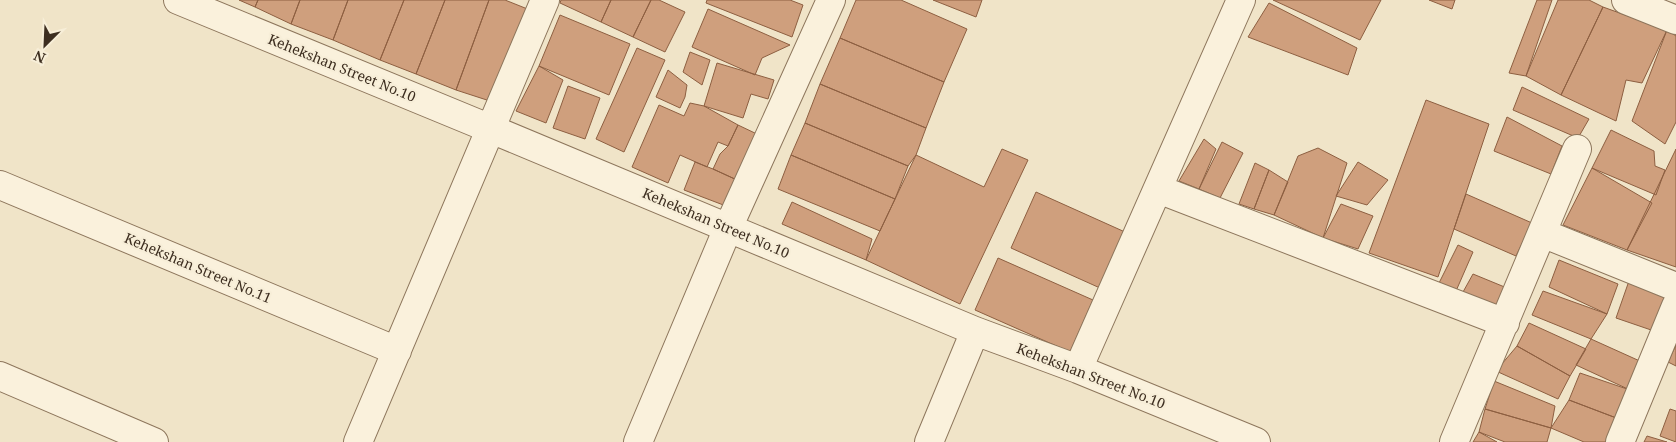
<svg xmlns="http://www.w3.org/2000/svg" width="1676" height="442" viewBox="0 0 1676 442" font-family="'Noto Serif',serif">
  <style>
    .building { fill: #cf9f7d; stroke: #8d5f41 }
    .lines { fill: none; stroke-linecap: round; stroke-linejoin: round }
    .minor-casing { stroke: #8d765c; stroke-width: 30 }
    .minor { stroke: #faf1dc; stroke-width: 28 }
    .labels { text-anchor: middle; stroke-width: 4.5; stroke-linejoin: round; paint-order: stroke }
    .street-label { font-size: 14px; fill: #3d2e20; stroke: #f7eed8 }
  </style>
  <rect width="100%" height="100%" fill="#f0e4c8"/>
  <path class="building" d="M239 0H258L255 7Z
    M258 0H300L291 24 255 7Z
    M300 0H348L333 40 291 24Z
    M348 0H404L380 60 333 40Z
    M404 0H445L416 74 380 60Z
    M445 0H489L456 90 416 74Z
    M489 0H505L530 10 493 102 456 90Z
    M561 0H611L601 22 560 3Z
    M611 0H651L633 37 601 22Z
    M651 0H659L685 12 665 52 633 37Z
    M707 0H790L803 5 792 37 706 3Z
    M856 0H901L967 29 944 82 840 38Z
    M933 0H982L976 17Z
    M1273 0H1381L1360 40Z
    M1429 0H1455L1452 9Z
    M1537 0H1552L1526 76 1509 73Z
    M1558 0H1589L1603 7 1561 95 1526 76Z
    M1269 3 1357 48 1348 75 1248 37Z
    M1603 7 1667 30 1642 83 1626 80 1616 121 1561 95Z
    M708 9 790 45 762 58 755 75 692 47Z
    M560 15 630 44 609 95 539 66Z
    M1667 30 1676 36V122L1665 144 1632 121Z
    M840 38 944 82 926 128 820 84Z
    M637 48 665 60 624 152 596 139Z
    M690 52 710 60 702 85 683 72Z
    M717 63 774 80 768 99 751 94 743 118 704 106Z
    M539 66 563 80 546 123 516 111Z
    M668 70 687 85 685 97 680 108 656 97Z
    M820 84 926 128 916 155 908 166 805 123Z
    M568 86 600 98 585 139 553 128Z
    M1522 87 1589 119 1578 138 1513 110Z
    M1426 100 1489 124 1438 277 1369 253Z
    M690 103 704 106 738 125 728 146 718 142 707 167 680 155 668 183 632 167 659 105 684 116Z
    M1507 117 1562 146 1551 174 1494 151Z
    M805 123 908 166 895 199 791 155Z
    M738 125 759 135 737 180 713 169 720 154 728 146Z
    M1611 130 1654 151 1655 166 1665 170 1656 195 1592 168Z
    M1204 139 1216 149 1199 189 1179 181Z
    M1222 142 1243 153 1220 198 1199 189Z
    M1318 148 1347 163 1323 238 1274 215 1298 156Z
    M1002 149 1028 160 960 304 866 260 916 155 984 187Z
    M1676 149V267L1627 250Z
    M791 155 895 199 880 231 778 189Z
    M695 162 713 169 737 180 726 206 684 190Z
    M1358 162 1388 180 1367 205 1336 196Z
    M1255 163 1269 170 1254 209 1239 204Z
    M1592 168 1652 203 1627 250 1563 225Z
    M1269 170 1288 182 1274 215 1254 209Z
    M1036 192 1125 232 1100 288 1011 248Z
    M1466 194 1532 223 1516 256 1454 229Z
    M792 202 872 239 866 260 782 224Z
    M1341 204 1373 216 1358 249 1323 238Z
    M1458 245 1473 252 1456 291 1438 285Z
    M998 258 1093 300 1070 352 975 310Z
    M1559 260 1618 284 1607 314 1549 287Z
    M1473 274 1507 288 1500 310 1463 292Z
    M1630 278 1668 299 1657 332 1616 318Z
    M1543 291 1607 314 1591 339 1532 315Z
    M1529 323 1586 349 1570 376 1517 346Z
    M1591 339 1642 362 1630 390 1576 365Z
    M1676 345V366L1668 362Z
    M1517 346 1570 376 1558 399 1496 371Z
    M1580 373 1630 390 1619 419 1569 400Z
    M1494 381 1555 406 1551 428 1485 409Z
    M1569 400 1619 419 1609 442H1584L1551 428Z
    M1485 409 1551 428 1547 442H1505L1479 432Z
    M1670 409 1676 411V442L1660 436Z
    M1479 432 1497 442H1473Z
    M1647 436 1667 442H1644Z"/>
  <g class="lines">
    <g class="minor-casing">
      <path id="minor" d="M178 0 491 129 975 331 1078 369 1256 442
        M1626 0 1676 20
        M0 185 397 351
        M1158 189 1505 323
        M1542 233 1676 287
        M1078 369 1241 0
        M0 376 154 442
        M358 442 545 0
        M638 442 728 228 831 0
        M929 442 975 331
        M1454 442 1577 149
        M1620 442 1676 306"/>
    </g>
    <use href="#minor" class="minor"/>
  </g>
  <g class="labels">
    <g class="street-label">
      <text transform="translate(342 68) rotate(22)" y="5">Kehekshan Street No.10</text>
      <text transform="translate(716 223) rotate(23)" y="5">Kehekshan Street No.10</text>
      <text transform="translate(198 268) rotate(23)" y="5">Kehekshan Street No.11</text>
      <text transform="translate(1091 376) rotate(21)" y="5">Kehekshan Street No.10</text>
    </g>
  </g>
  <g transform="translate(45 45) rotate(204)" stroke="#f7eed8" stroke-width="4" paint-order="stroke">
  <path d="M0-4L9 19L0 12L-9 19Z" fill="#3d2e20"/>
  <text y="-8" font-size="14" font-weight="bold" text-anchor="middle" fill="#3d2e20">N</text>
  </g>
</svg>
